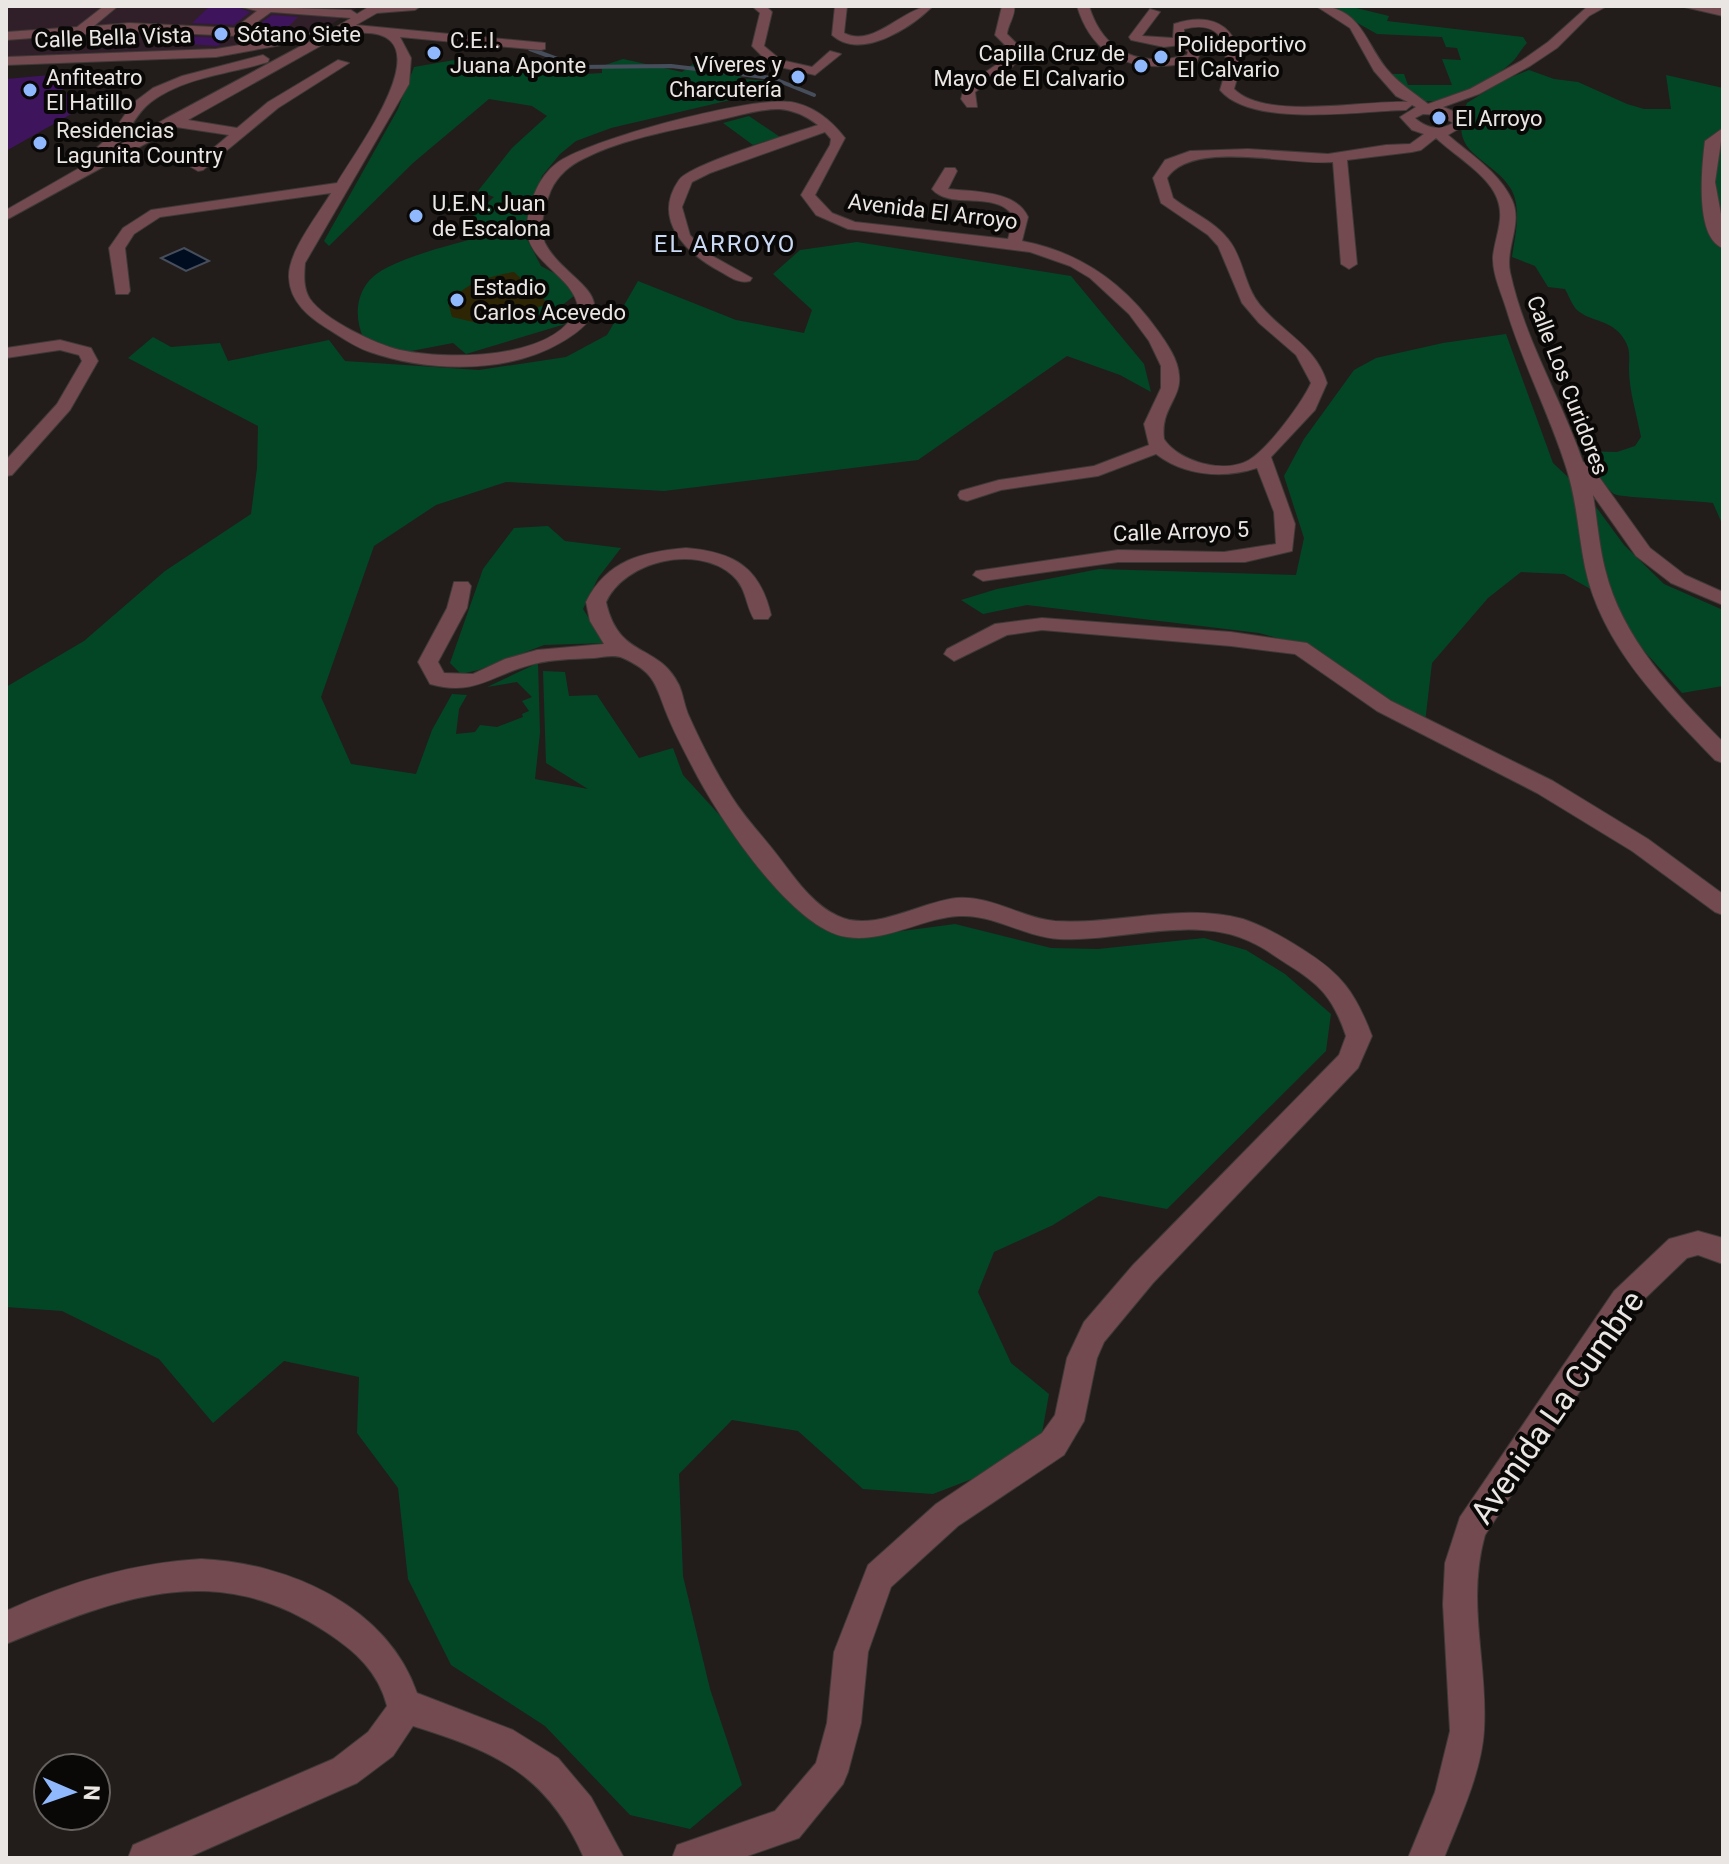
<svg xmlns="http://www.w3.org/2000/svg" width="1729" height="1864" viewBox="0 0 1729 1864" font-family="Roboto,sans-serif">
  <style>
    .commercial { fill: #301f28 }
    .green { fill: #034626 }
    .sand { fill: #2d2504 }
    .water { fill: #000d21; stroke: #464e5c; stroke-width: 2 }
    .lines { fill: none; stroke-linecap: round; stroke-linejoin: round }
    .stream { stroke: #464e5c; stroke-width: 4 }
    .building { fill: #3e145d }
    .minor-casing { stroke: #3e3936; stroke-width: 2 }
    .minor { fill: #724a50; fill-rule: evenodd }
    .poi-dot { fill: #90b8fd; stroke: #0a0807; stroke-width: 3 }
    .labels { text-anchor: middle; stroke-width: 8; stroke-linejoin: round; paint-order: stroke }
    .far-poi-label { font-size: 22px; fill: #eae6e4; stroke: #0a0807; text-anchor: start }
    .far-street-label { font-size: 22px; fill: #eae6e4; stroke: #0a0807 }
    .far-neighbourhood-label { font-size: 24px; letter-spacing: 2px; fill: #cadaf4; stroke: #0a0807 }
    .near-street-label { font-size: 32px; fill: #eae6e4; stroke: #0a0807 }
  </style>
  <rect width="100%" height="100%" fill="#221d1a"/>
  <path class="commercial" d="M6 6H360L305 41 228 56 6 64Z"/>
  <path class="green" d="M1327 6H1348L1389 16 1387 21 1523 37 1527 43C1521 49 1518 57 1511 63 1494 79 1441 110 1418 99 1407 94 1397 82 1389 74H1404L1408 85H1452L1442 59 1461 60 1457 48 1446 47 1442 37 1377 34Z
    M466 58 490 59 482 65C524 77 559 76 602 73V66L623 59 682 72 693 64 722 71 730 68 743 79 782 82 756 94 611 128 576 141 560 154 542 176 525 235 541 266 567 280 575 295 560 307 572 322 466 354 453 343 406 352 364 339C354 319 355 292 374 276 395 258 458 243 487 235L465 223 494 197 478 191 512 148 547 116 532 106 489 99 413 163 329 246 324 241 398 109 414 67Z
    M1529 70 1554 79 1578 82 1627 104 1644 109H1671L1666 75 1723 88V526L1713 503C1695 500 1621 498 1614 494 1600 483 1593 460 1578 451L1617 452 1635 446 1641 437C1637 415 1629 391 1629 369 1629 357 1631 350 1624 339 1612 319 1590 322 1577 310 1572 305 1569 296 1565 289L1548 287 1535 266 1512 257C1515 237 1522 208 1511 189 1491 156 1445 155 1467 103L1504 80Z
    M749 116 780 137 753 145 723 123Z
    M857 242 1071 276 1144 364 1151 392 1120 375 1067 356 918 460 664 491 506 482 436 505 374 546 321 697 351 764 416 774 432 730 452 694 467 695 459 709 456 734 475 732 480 725 497 727 523 717 522 714 529 711 522 701 532 697 517 682 487 687 538 663 540 733 535 779 588 789 546 763 543 671 565 672 569 696 597 695 639 758 673 748 683 775 755 854 857 937 955 924 1051 948 1098 949 1204 938 1246 950 1285 974 1331 1014 1326 1051 1167 1209 1099 1196 1053 1225 994 1252 978 1292 1011 1363 1049 1394 1042 1433 1011 1464 933 1494 863 1489 798 1431 732 1420 679 1474 683 1576 710 1689 742 1785 690 1829 630 1815 545 1726 451 1665 408 1579 398 1488 357 1433 359 1377 284 1361 213 1423 159 1359 62 1311 6 1307V687L84 641 165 571 251 514 257 468 258 426 128 358 153 337 171 347 220 343 228 361 329 340 345 361 479 370 566 357 607 335 638 281 736 320 804 333 812 310 773 274 800 250Z
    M1506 334 1553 463 1588 496 1624 545 1664 584 1723 610V686L1682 693 1629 634 1610 600 1564 574 1521 572 1488 598 1432 663 1424 731 1317 649 1259 633 1027 605 983 614 961 600 997 589 1099 569 1296 575 1304 538 1284 476 1304 439 1354 370 1376 358 1443 343Z
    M548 526 565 541 621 548 598 578 583 609 605 643 544 645 478 670 461 674 450 663 483 569 514 528Z"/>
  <path class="sand" d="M514 272 549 304 482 324 452 317 449 306C461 283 490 276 514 272Z"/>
  <path class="water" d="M184 248 209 261 186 271 161 258Z"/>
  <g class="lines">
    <path class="stream" d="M530 49 579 67 671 66 772 78 814 95"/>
  </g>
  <path class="building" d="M210 6H235L250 12 234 25 192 23Z
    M272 15 298 17 280 35 245 34Z
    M178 36 227 38 218 46 171 43Z
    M50 75 62 77 63 93 96 100 6 151V79Z"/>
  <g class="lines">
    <g class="minor-casing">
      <path id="minor" d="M104 6H118L94 26 129 23 235 28 257 11 238 6 351 10 357 14 370 6H421L415 10 377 13 356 25 545 43V49L541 50 400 37 411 58 409 84 305 263C304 275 303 288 310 299 325 320 375 344 400 350 446 360 559 361 578 306 571 274 526 262 527 227 528 204 538 177 557 163 590 139 752 96 791 102 814 106 831 120 845 138L815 195 832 213 855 222 1008 239 1014 217C997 189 951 211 932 189L945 168H955L957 171 948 189C974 192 1016 190 1028 217L1022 241C1080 252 1124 283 1158 331 1167 344 1178 359 1179 375 1182 398 1160 409 1164 439 1179 462 1224 474 1249 460 1268 449 1302 403 1311 383L1296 355 1259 323 1242 303 1218 246 1208 235 1161 203 1153 178 1165 160 1190 151 1248 149 1328 154 1386 145 1410 144 1424 134 1412 130 1400 117 1416 107 1412 105 1406 110C1359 111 1252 128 1220 90 1231 59 1230 17 1184 29V35L1201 51 1197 61C1142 74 1095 65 1077 6H1089C1104 54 1140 67 1187 55L1188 52 1181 45 1164 47 1131 40 1129 37 1150 9 1160 12 1142 36 1173 38 1174 24C1225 7 1250 41 1234 89 1266 121 1364 100 1408 102L1396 96 1374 71 1350 28 1316 6C1360 6 1364 40 1386 68 1399 84 1413 92 1428 104L1470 89 1521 61 1548 42 1588 6H1607L1589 16 1557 48 1530 66 1479 94 1443 107 1458 113 1467 124 1448 135C1470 154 1500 173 1512 200 1523 224 1505 247 1510 272 1524 338 1561 398 1583 462L1589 463 1650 548 1685 575 1723 592V605L1671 583 1636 556 1593 495C1597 519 1599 545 1605 569 1622 639 1674 692 1723 742V763L1715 760C1662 705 1601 645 1585 567 1578 533 1577 500 1566 467 1549 413 1522 362 1506 308 1501 292 1492 273 1493 256 1496 232 1507 215 1494 192 1482 171 1453 154 1436 138L1421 150 1412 152 1347 160 1357 264 1349 269 1341 264 1333 162C1291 166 1193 139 1167 178L1173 198C1192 213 1217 222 1231 243 1244 262 1245 287 1260 305 1283 333 1316 346 1327 383L1315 410 1271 457 1295 524 1292 551 1245 562H1118L983 581 973 575 976 571 1118 550 1224 552 1276 544 1274 512 1257 468C1224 479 1184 476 1156 454L1098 476 1001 490 967 501 960 499 958 495 960 491 999 480 1094 466 1149 445 1144 424 1161 388V366L1149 341 1129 314 1090 278 1070 266 1030 252 848 229 816 215 801 195 830 145 831 139 825 132 710 173 692 182 682 207 690 235 707 253 752 278 750 281C739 284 730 277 721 272 687 254 651 220 679 180 690 164 794 133 818 125 806 116 794 110 779 109 757 109 735 117 714 121 671 131 625 138 585 158 570 165 558 175 551 190 545 205 538 228 545 243 565 283 636 299 560 343 507 374 427 372 370 352 355 347 341 337 328 329 309 317 290 302 289 278 287 253 318 215 331 193L160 217 134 234 125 248 130 291 128 294H116L109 248 123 228 151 210 337 183C360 144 459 14 340 35L188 120 237 128 268 102 338 60 349 63 278 108 203 170 198 171 191 167 229 135 176 127 6 220V210L165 119 314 39 216 57 6 65V57L216 49 333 29 351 18 271 12 238 36 129 31 6 40V32L77 27ZM1423 114 1440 115 1453 123C1439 131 1426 128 1415 118Z
        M752 6H766L772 12 764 46 781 60 812 67 830 51 841 54 815 75 771 65 752 46 760 13Z
        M835 6H847L844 33C874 49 903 6 933 6 911 28 860 61 832 35Z
        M1002 6H1014C1016 15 1008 24 1007 34L1024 51 1013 66 975 92 977 107H967L961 99 964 87 1003 60 1011 51 995 35Z
        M1680 6 1723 8V16Z
        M263 55 269 59 268 62C229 74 184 77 151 102 131 117 125 147 100 155L93 151 110 136 133 103 153 88 182 76Z
        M1723 128 1715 182 1723 225V248C1694 238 1702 165 1705 141Z
        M60 340 91 348 98 361 70 410 12 475 6 476V460L57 404 82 361 79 355 60 350 6 358V348Z
        M686 548C734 552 760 567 771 615L768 619H754C745 604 747 588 732 575 696 544 625 561 606 602 619 660 658 642 679 685 683 694 684 704 688 714 700 741 714 769 730 794 744 817 762 835 778 856 795 878 812 904 838 916 873 933 920 902 956 898 992 895 1021 918 1055 921 1118 925 1181 902 1243 919 1264 926 1283 937 1302 949 1342 974 1355 992 1372 1036L1358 1068 1153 1283 1104 1342 1097 1358 1084 1421 1064 1455 958 1526 891 1587 868 1652 861 1723 848 1772 843 1784 799 1838 742 1858H672L677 1845 775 1811 816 1763 827 1723 834 1652 868 1565 936 1504 1042 1433 1055 1415 1067 1358 1084 1322 1133 1265 1339 1055 1346 1036C1333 998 1321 985 1287 964 1272 954 1257 943 1239 937 1183 918 1117 942 1059 939 1024 937 994 914 959 916 921 918 886 943 847 937 792 930 716 814 692 766 683 749 673 730 666 712 655 683 654 672 623 658 615 654 603 657 594 658 574 659 553 659 534 664 492 674 476 697 430 684L418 662 447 608 454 582H468L471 586 467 608 438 662 444 673 473 674 505 659 537 650 604 644 590 621 586 602C607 560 642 552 686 548Z
        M1042 618 1231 632 1307 643 1391 701 1553 781 1648 839 1723 894V915L1715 912 1632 851 1537 793 1377 711 1295 654 1231 646 1042 630 1007 635 954 661 944 654 947 649 995 624Z
        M1698 1231 1723 1238V1264L1698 1255 1687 1258 1634 1309 1485 1535C1466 1603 1488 1663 1484 1730 1482 1771 1459 1820 1444 1858H1408L1435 1792 1450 1731 1443 1604 1445 1563 1460 1517 1614 1291 1669 1239Z
        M201 1559C288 1563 387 1606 417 1693L513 1730 558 1758 591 1797 624 1858H584C547 1774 496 1752 413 1726L393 1756 357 1783 187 1858H128L133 1845 333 1759 368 1732 387 1706C378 1671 355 1651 326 1632 214 1558 119 1598 6 1644V1611C69 1582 132 1563 201 1559Z"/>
    </g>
    <use href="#minor" class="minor"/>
  </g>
  <g class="poi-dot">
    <circle cx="221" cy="34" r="8"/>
    <circle cx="434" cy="53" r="8"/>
    <circle cx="1161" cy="57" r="8"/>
    <circle cx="1141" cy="66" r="8"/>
    <circle cx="798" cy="77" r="8"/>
    <circle cx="30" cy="90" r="8"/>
    <circle cx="1439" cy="118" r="8"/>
    <circle cx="40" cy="143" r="8"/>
    <circle cx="416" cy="216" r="8"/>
    <circle cx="457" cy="300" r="8"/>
  </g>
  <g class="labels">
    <g class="far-poi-label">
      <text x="237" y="42">Sótano Siete</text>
      <text x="450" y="48">C.E.I.<tspan x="450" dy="25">Juana Aponte</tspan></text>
      <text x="1177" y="52">Polideportivo<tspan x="1177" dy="25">El Calvario</tspan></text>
      <text x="1125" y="61" text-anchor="end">Capilla Cruz de<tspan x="1125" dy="25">Mayo de El Calvario</tspan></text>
      <text x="782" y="72" text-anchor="end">Víveres y<tspan x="782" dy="25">Charcutería</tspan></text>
      <text x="46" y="85">Anfiteatro<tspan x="46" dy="25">El Hatillo</tspan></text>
      <text x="1455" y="126">El Arroyo</text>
      <text x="56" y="138">Residencias<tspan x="56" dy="25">Lagunita Country</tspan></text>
      <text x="432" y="211">U.E.N. Juan<tspan x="432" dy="25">de Escalona</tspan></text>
      <text x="473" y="295">Estadio<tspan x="473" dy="25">Carlos Acevedo</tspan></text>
    </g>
    <g class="far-street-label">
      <text transform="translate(113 37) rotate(-2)" y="8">Calle Bella Vista</text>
      <text transform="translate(933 211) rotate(7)" y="8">Avenida El Arroyo</text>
      <text transform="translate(1568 385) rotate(69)" y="8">Calle Los Curidores</text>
      <text transform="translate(1181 531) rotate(-2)" y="8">Calle Arroyo 5</text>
    </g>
    <g class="far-neighbourhood-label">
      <text x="725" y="252">EL ARROYO</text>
    </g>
    <g class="near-street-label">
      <text transform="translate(1557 1407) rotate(-55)" y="11">Avenida La Cumbre</text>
    </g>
  </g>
  <rect width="1729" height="1864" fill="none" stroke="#eae6e4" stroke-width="16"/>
  <g transform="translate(72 1792) rotate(92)"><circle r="38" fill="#0a0807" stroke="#64615f" stroke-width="2"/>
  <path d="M0-6L14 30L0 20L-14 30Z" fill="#90b8fd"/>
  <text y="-12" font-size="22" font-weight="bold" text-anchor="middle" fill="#eae6e4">N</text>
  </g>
</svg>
